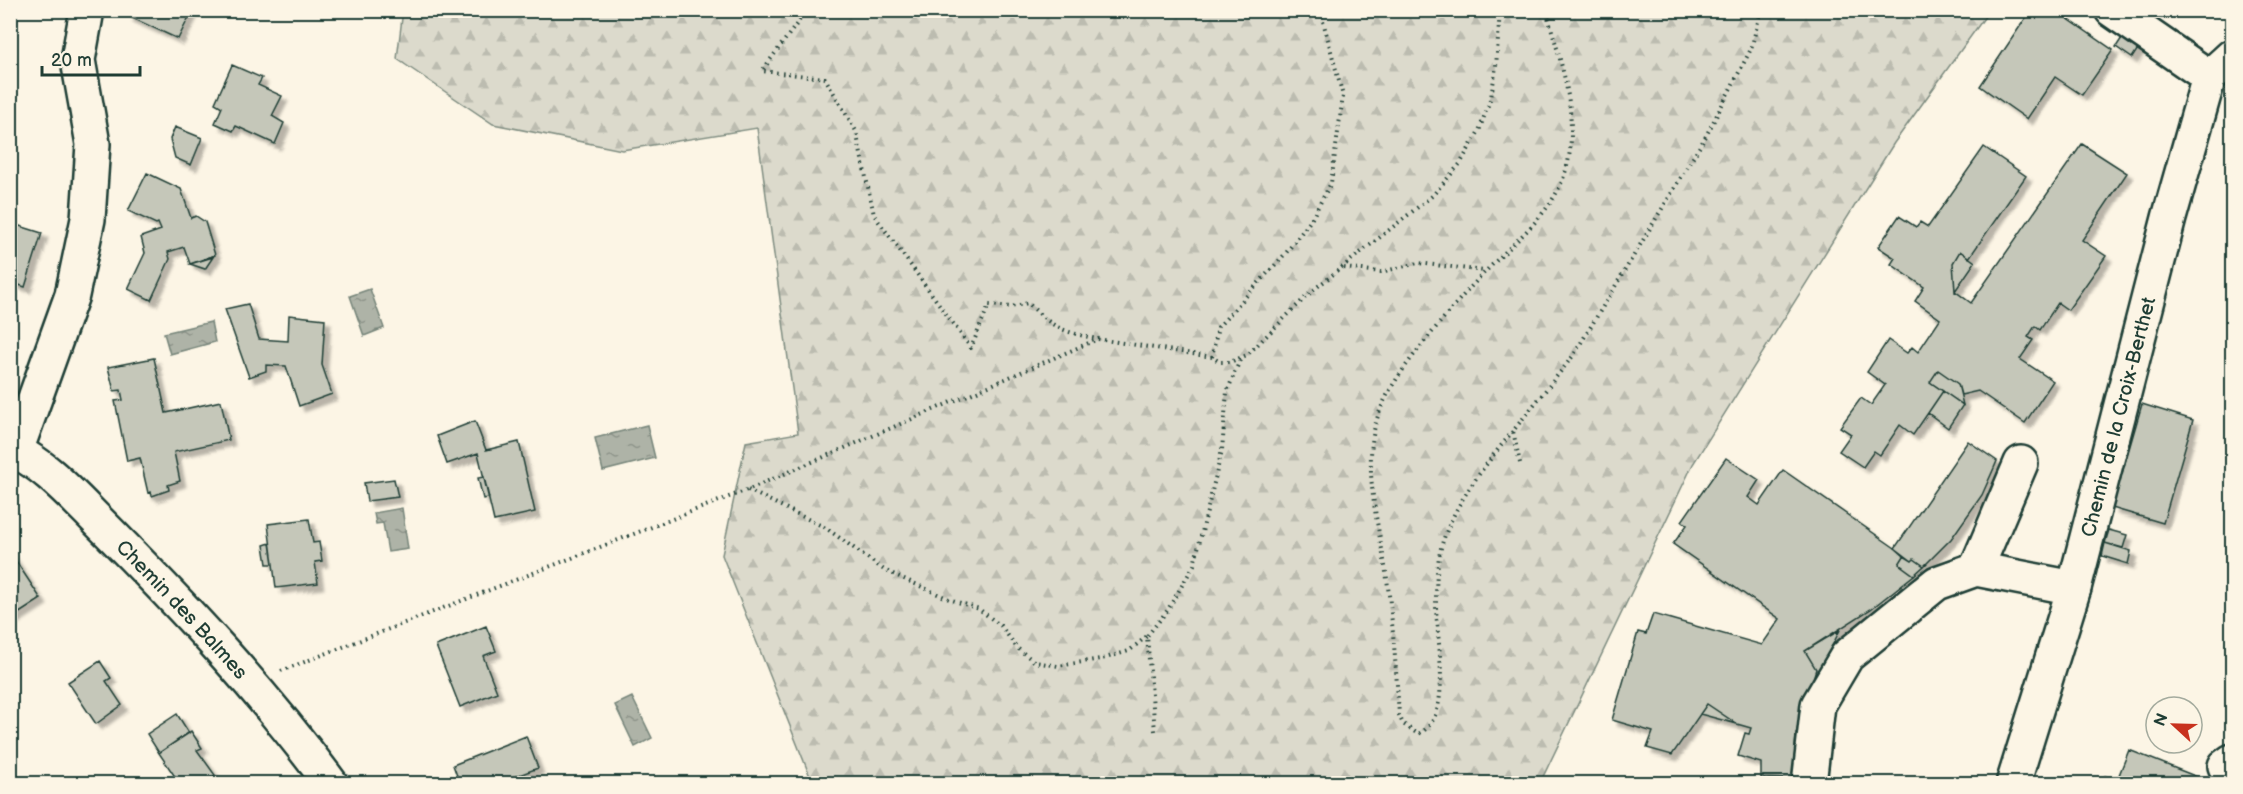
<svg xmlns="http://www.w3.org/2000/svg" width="2243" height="794" viewBox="0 0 2243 794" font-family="'Balsamiq Sans',sans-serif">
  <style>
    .forest { fill: url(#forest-firs); stroke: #7e8c80; stroke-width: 1.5 }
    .water { fill: url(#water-ripples); stroke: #758479; stroke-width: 1.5 }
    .building { fill: #c5c7b9; stroke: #1f3d34; stroke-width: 1.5; filter: url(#shadow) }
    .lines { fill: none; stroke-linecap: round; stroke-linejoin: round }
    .minor-casing { stroke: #1f3d34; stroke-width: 38 }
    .path { stroke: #1f3d34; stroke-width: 4; stroke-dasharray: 1.5 4.5; stroke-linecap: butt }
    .minor { stroke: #fcf5e5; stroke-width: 33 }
    .labels { text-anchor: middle; stroke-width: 4.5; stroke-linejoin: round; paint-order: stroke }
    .street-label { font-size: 20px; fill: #1f3d34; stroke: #fcf5e5 }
  </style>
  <defs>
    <pattern id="forest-firs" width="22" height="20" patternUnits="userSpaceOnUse" patternTransform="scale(1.5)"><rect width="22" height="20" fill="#dcdacc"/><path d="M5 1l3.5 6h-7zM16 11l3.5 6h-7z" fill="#bcbcb0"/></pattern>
    <pattern id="water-ripples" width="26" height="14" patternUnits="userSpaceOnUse" patternTransform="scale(1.5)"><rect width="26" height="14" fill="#aeb3a7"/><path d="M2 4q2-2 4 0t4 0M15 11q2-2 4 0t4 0" fill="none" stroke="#8d9389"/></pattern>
    <filter id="shadow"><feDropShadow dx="5.5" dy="5.5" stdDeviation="1.5" flood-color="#0004"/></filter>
  </defs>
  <rect width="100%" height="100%" fill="#fcf5e5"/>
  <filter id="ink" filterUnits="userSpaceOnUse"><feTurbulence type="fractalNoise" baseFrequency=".0167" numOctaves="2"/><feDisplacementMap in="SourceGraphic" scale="12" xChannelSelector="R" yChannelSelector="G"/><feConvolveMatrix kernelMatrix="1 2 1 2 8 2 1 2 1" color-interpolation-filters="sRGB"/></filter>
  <g filter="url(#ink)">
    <path class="forest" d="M403 10H1989V11L1894 143 1693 464 1540 783 813 784 722 555 746 442 798 433 757 128 622 150 493 124 397 59Z"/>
    <path class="water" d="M370 289 384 328 364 336 350 296Z
      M211 322 215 342 170 354 164 333Z
      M647 425 655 458 603 471 595 438Z
      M402 508 408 549 388 552 383 523 376 524 374 513Z
      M632 697 652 738 635 747 615 705Z"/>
    <path class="building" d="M130 10H191L192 11 178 39 128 16Z
      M2031 10H2055L2113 50 2082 95 2055 77 2027 119 1980 86Z
      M2127 30 2143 41 2132 58 2116 47Z
      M232 65 262 78 258 85 282 96 272 116 284 123 275 144 236 126 233 131 215 123 222 107 215 103Z
      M175 127 202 138 191 165 175 158 170 139Z
      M2082 144 2127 173 2082 240 2106 256 2068 310 2058 303 2040 330 2035 326 2028 337 2033 340 2020 359 2053 381 2025 423 1978 391 1961 395 1958 384 1938 370 1930 382 1943 391 1913 435 1900 425 1880 455 1874 451 1863 467 1839 451 1851 434 1840 427 1861 398 1871 405 1885 385 1867 372 1888 340 1907 353 1912 347 1918 352 1940 319 1915 301 1924 287 1891 264 1895 258 1878 247 1899 216 1916 227 1920 222 1928 227 1984 147 2026 176 1969 258 1960 251 1953 263 1955 291 1971 303Z
      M147 173 181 189 191 218 196 216 205 222 215 255 190 264 184 247 168 252 170 259 151 300 128 289 145 253 141 237 161 230 158 223 156 224 128 211Z
      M10 223 42 233 25 287 10 282Z
      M1960 251 1975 262 1955 291 1953 263Z
      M213 257 205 269 190 264Z
      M248 304 259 339 288 341 289 315 325 319 322 365 332 394 299 406 286 366 266 365V371L249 377 225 309Z
      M154 358 166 413 221 401 229 440 174 452 180 481 168 485 169 490 152 496 151 492 148 493 140 458 127 461 115 401 123 400 121 390 114 391 108 367Z
      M1938 370 1958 384 1963 405 1930 382Z
      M1943 391 1963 405 1948 428 1928 413Z
      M2142 404 2193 420 2163 523 2112 508Z
      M475 421 486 450 519 442 535 512 494 521 478 453 447 464 437 436Z
      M1968 441 1997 461 1994 468 1982 495 1951 539 1924 566 1914 559 1912 561 1895 548Z
      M1726 458 1759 480 1748 497 1759 505 1783 470 1895 548 1904 556 1899 564 1914 575 1871 609 1805 651 1816 669 1796 734 1793 779 1761 778V763L1738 756 1745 733 1749 734 1751 728 1737 724 1707 704 1672 755 1647 748 1653 732 1612 720 1638 632 1646 634 1653 614 1762 645 1780 619 1673 544 1687 525 1682 521Z
      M484 477 489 498 483 499 478 478Z
      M394 479 398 497 367 501 364 483Z
      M309 519 313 543 319 542 322 561 315 562 318 583 276 588 268 524Z
      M2109 530 2127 535 2123 548 2105 543Z
      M270 543 273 564H267L264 545Z
      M2105 543 2131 551 2128 564 2102 556Z
      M10 552 41 599 10 619Z
      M1904 556 1912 561 1914 559 1924 566 1914 575 1899 564Z
      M486 626 496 651 483 656 497 692 460 707 436 646Z
      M1840 630 1810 690 1795 779H1793L1796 734 1816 669 1805 651Z
      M100 661 111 678 106 681 122 705 96 724 68 682Z
      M1707 704 1737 724 1700 714Z
      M177 714 189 733 159 753 147 734Z
      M191 731 202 748 197 750 215 775 202 784H180L159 753Z
      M526 736 538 768 503 781 504 784H460L453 765Z
      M2129 750 2210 782 2101 784 2105 776 2117 780Z"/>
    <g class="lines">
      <g class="minor-casing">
        <g id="minor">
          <path d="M2112 10 2209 77"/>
          <path id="s1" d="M10 450C39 458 77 500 98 521 180 603 262 690 331 784"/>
          <path d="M16 451 72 295 88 219 93 144 78 60 87 10"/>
          <path d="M1976 569 2021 463"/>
          <path d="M2225 766 2232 761"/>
          <path d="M1809 784 1818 705 1847 656 1937 583 1976 569 2074 588"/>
          <path id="s2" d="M2013 784 2074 588 2169 218 2209 77 2232 56"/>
        </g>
      </g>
      <path class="path" d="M807 10 762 71 825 78 856 131 874 215 971 348 989 305 1011 307 1028 303C1054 329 1062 331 1097 339
        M1344 268 1381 272 1418 263 1485 271
        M1212 357 1218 327 1286 253 1311 220 1331 183 1343 96 1320 10
        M1513 431C1487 463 1458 498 1444 538 1437 557 1436 581 1436 601 1435 636 1456 717 1418 734L1403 724 1399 715C1396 669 1393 624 1387 579 1380 529 1363 476 1375 426 1383 394 1405 366 1425 341 1445 316 1466 291 1488 269 1531 225 1572 199 1571 130 1571 90 1557 49 1546 10
        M1520 463 1513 431 1573 356 1706 136 1751 49 1761 10
        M748 490 826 528 884 570 949 599 979 609 1001 626 1017 648 1035 662 1058 666 1106 658 1129 651 1147 636
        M281 671 747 490 1098 339 1212 357 1220 362H1230L1247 355 1312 291 1432 196 1460 164 1479 131 1491 97 1496 67 1500 10
        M1155 731 1147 636 1167 611 1194 565 1222 450 1227 392 1240 360"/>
      <use href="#minor" class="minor"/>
    </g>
  </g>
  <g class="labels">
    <g class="street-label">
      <text dy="7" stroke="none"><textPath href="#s2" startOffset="382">Chemin de la Croix-Berthet</textPath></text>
      <text dy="7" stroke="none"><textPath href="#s1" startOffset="236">Chemin des Balmes</textPath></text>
    </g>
  </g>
  <rect width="2243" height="794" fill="none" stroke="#fcf5e5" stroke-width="36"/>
  <rect x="18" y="18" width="2207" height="758" fill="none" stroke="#1f3d34" stroke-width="2" filter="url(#ink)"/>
  <g transform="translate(2174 725) rotate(292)"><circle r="28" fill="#fcf5e5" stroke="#a4ab9e" stroke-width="1.5"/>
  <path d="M0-4.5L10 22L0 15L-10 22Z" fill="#c8321e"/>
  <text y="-9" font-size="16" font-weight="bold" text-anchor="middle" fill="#1f3d34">N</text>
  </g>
  <path d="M42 66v9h98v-9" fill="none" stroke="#1f3d34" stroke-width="3"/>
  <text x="51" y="66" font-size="18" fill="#1f3d34" stroke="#fcf5e5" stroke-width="4.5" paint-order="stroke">20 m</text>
</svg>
